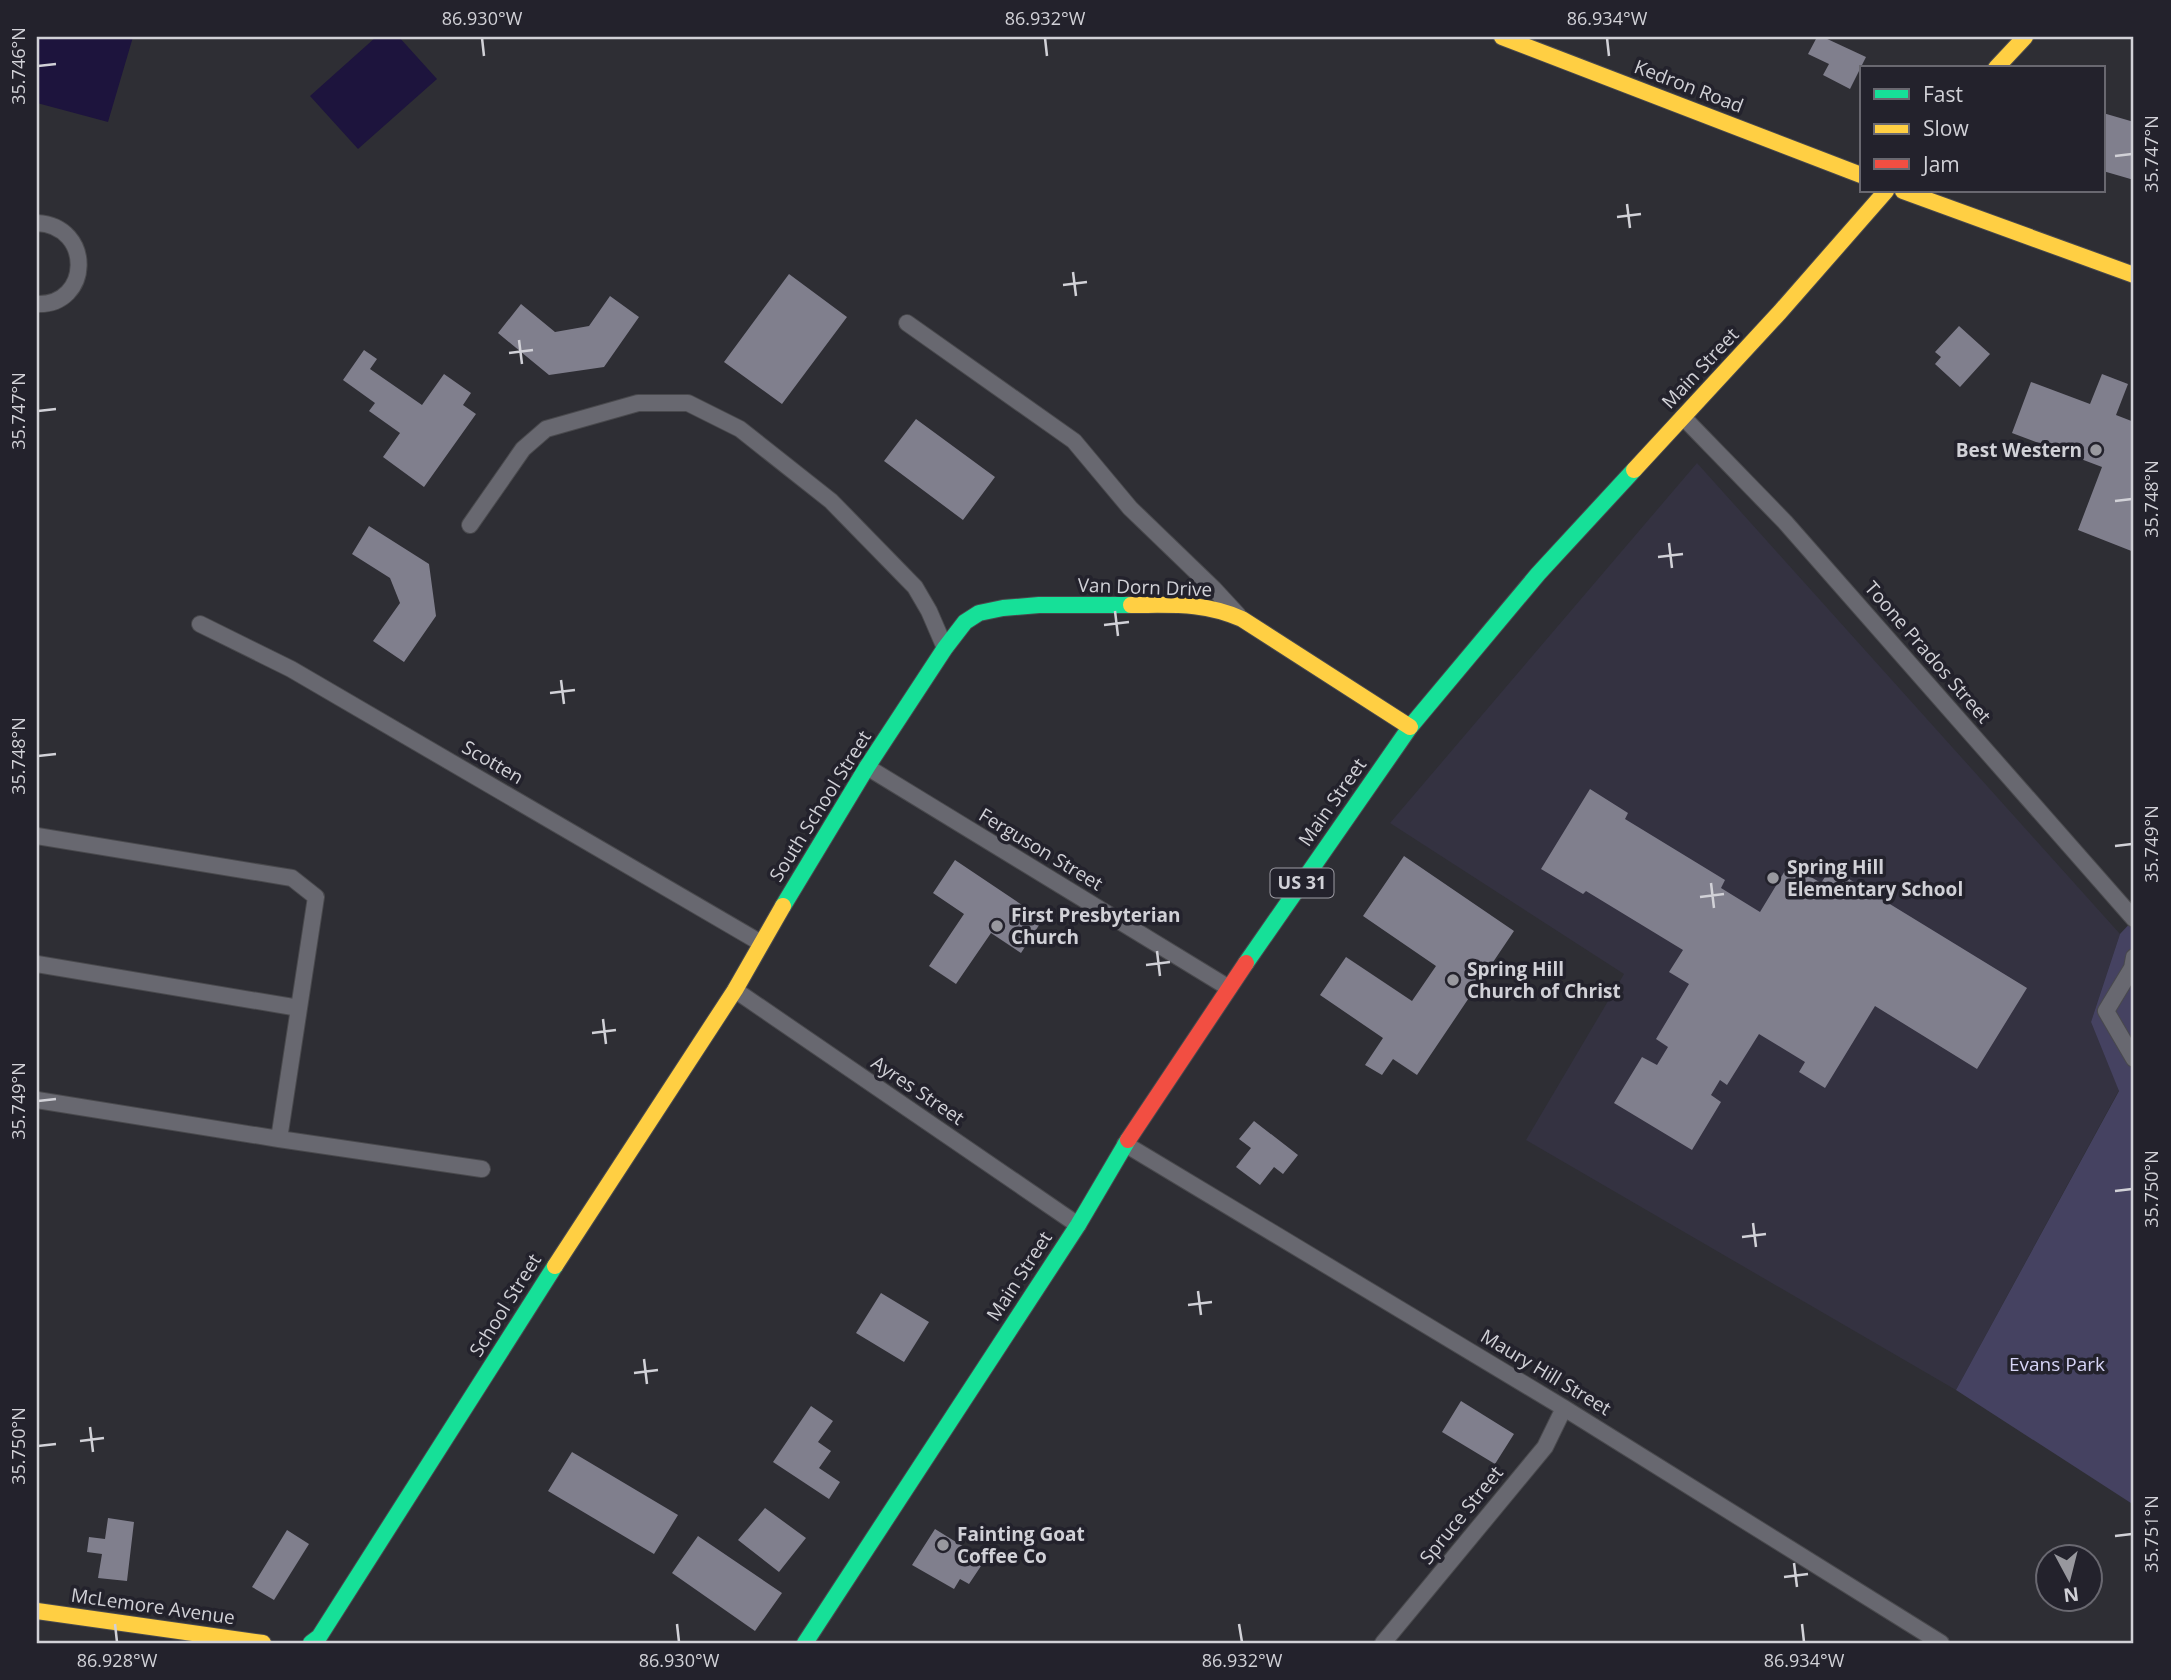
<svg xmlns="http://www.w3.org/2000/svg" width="2171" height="1680" viewBox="0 0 2171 1680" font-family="'Open Sans',sans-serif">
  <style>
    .built { fill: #343241 }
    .green { fill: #454261 }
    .water { fill: #1d143d }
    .building { fill: #807f8d }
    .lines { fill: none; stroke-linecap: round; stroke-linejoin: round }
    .street-casing { stroke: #49494d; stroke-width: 18 }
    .fast-casing { stroke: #49494d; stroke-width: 18 }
    .slow-casing { stroke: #49494d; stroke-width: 18 }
    .jam-casing { stroke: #49494d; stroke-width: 18 }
    .street { stroke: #686870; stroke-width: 16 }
    .fast { stroke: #16e098; stroke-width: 16 }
    .slow { stroke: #ffcf43; stroke-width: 16 }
    .jam { stroke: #f24e42; stroke-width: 16 }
    .ticks { fill: none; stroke: #d1d1d7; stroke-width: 2.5 }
    .poi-dot { fill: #98989e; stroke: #23222c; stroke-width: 2.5 }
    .labels { text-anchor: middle; stroke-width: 7; stroke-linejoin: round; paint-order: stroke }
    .shield { fill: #23222c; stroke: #9d9ca4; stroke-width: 2 }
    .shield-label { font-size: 18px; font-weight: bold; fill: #d1d1d7 }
    .street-label { font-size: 19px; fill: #d1d1d7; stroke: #23222c }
    .poi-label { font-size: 19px; font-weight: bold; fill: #d1d1d7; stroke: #23222c; text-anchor: start }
    .park-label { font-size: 19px; fill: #d7d5f6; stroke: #23222c }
    .neatline { fill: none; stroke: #d1d1d7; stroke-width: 2.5 }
    .ticks-label { font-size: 18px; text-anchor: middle; fill: #d1d1d7 }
  </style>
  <rect width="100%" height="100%" fill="#2e2e34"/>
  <path class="built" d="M1697 463 2120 934 2091 1022 2119 1090 1956 1390 1526 1140 1624 974 1390 823Z"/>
  <path class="green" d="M2134 919V1505L1956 1390 2119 1091 2091 1022 2120 934Z"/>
  <path class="water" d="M37 37H133L108 122 37 103Z
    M376 37H399L437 79 358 149 310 96Z"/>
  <path class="building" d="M1817 37H1823L1866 57 1850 89 1823 75 1829 64 1808 54Z
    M2103 113 2134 122V180L2103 171Z
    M789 274 847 317 782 404 724 362Z
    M610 296 639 317 604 367 549 375 498 333 521 304 555 332 589 326Z
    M1959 326 1990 354 1960 387 1935 364 1941 357 1935 352Z
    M364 350 377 359 370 369 422 405 444 374 471 393 463 405 476 414 424 487 383 457 400 433 369 411 375 403 343 380Z
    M2102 374 2128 384 2116 415 2134 422V552L2078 530 2102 467 2012 433 2031 382 2090 404Z
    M916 419 995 477 963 520 884 461Z
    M369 526 429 564 436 616 404 662 373 641 400 603 390 578 352 554Z
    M1590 789 1628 813 1625 819 1725 880 1721 888 1760 912 1789 864 1821 883 1831 868 2027 988 1977 1069 1875 1006 1825 1088 1799 1072 1805 1062 1759 1034 1727 1085 1720 1080 1711 1095 1721 1102 1692 1150 1614 1103 1642 1057 1657 1065 1668 1047 1656 1039 1689 984 1669 972 1683 950 1586 891 1583 894 1541 869Z
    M1404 856 1514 931 1417 1075 1393 1059 1382 1075 1365 1065 1383 1038 1320 995 1346 957 1412 1001 1436 966 1363 916Z
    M955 860 1043 919 1021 953 991 933 956 984 929 966 964 914 933 893Z
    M1254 1121 1298 1155 1283 1174 1274 1167 1260 1185 1236 1167 1251 1148 1239 1139Z
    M881 1293 929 1322 904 1362 856 1333Z
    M1461 1401 1514 1434 1495 1464 1442 1432Z
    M811 1406 833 1421 818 1442 831 1451 819 1468 840 1482 829 1499 773 1462Z
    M572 1452 678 1515 654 1554 548 1491Z
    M765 1508 806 1538 779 1572 738 1540Z
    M108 1518 134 1522 127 1581 98 1578 102 1554 87 1552 89 1537 105 1539Z
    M935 1529 985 1560 969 1584 960 1579 954 1589 912 1565Z
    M287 1530 309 1544 274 1600 252 1587Z
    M698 1536 782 1593 755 1631 672 1573Z"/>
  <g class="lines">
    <g class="street-casing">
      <path id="street" d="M37 223C94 226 91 306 37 304
        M907 323 1074 441 1130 508 1214 589 1238 615
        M1683 417 1785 522 2134 919
        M470 525 523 449 546 429 638 403H688L740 429 831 501 915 587 929 611 945 648
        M200 624 291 669 761 943
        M867 767 1229 988
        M37 836 292 878 316 897 279 1139
        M2134 957 2132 968 2106 1011 2134 1059
        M37 964 299 1008
        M735 990 1078 1225
        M37 1100 279 1139 482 1169
        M1125 1144 1564 1408 1941 1643
        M1383 1643 1545 1447 1564 1408"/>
    </g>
    <g class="fast-casing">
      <path id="fast" d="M783 906 867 767 945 648 965 622 979 613 1003 608 1039 605H1131
        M1246 963 1410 727 1538 574 1634 470
        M311 1643 319 1637 555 1266
        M805 1643 1078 1225 1128 1140"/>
    </g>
    <g class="slow-casing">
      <path id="slow" d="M1502 37 1861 175
        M1996 68 2025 37
        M1903 191 2134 275
        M1634 470 1780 312 1886 191
        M1131 605C1173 605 1203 602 1242 619L1410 727
        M555 1266 735 990 783 906
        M37 1611 263 1643"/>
    </g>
    <g class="jam-casing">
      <path id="jam" d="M1128 1140 1246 963"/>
    </g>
    <use href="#street" class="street"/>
    <use href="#fast" class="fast"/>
    <use href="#slow" class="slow"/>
    <use href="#jam" class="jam"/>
  </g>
  <path class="ticks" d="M482 38 484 56M1045 38 1047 56M1607 38 1609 56M38 66 56 64M2115 156 2132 154M1627 204 1630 228M1617 217 1641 214M1073 272 1076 296M1063 285 1087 282M519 340 522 364M509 353 533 350M38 411 56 409M2115 501 2132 499M1669 543 1672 568M1658 557 1683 554M1115 611 1118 636M1104 625 1129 622M561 680 564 704M550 693 575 690M38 756 56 754M2115 846 2132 844M1711 883 1714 908M1700 897 1724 894M1157 951 1160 976M1146 965 1170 962M603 1019 606 1044M592 1033 616 1030M38 1101 56 1099M2115 1191 2132 1189M1753 1223 1756 1247M1742 1237 1766 1234M1198 1291 1201 1315M1188 1305 1212 1302M644 1359 647 1384M634 1373 658 1370M90 1427 93 1452M80 1441 104 1438M38 1446 56 1444M2115 1536 2132 1534M1794 1563 1797 1587M1784 1577 1808 1574M115 1624 117 1642M677 1624 679 1642M1239 1624 1242 1642M1802 1624 1804 1642"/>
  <g class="poi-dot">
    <circle cx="2096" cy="450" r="7"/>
    <circle cx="1773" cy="878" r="7"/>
    <circle cx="997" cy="926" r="7"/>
    <circle cx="1453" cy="980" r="7"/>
    <circle cx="943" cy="1545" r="7"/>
  </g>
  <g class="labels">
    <rect class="shield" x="1270.5" y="868.5" width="63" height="29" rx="5"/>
    <g class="shield-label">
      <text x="1302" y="889">US 31</text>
    </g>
    <g class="street-label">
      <text transform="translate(1689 86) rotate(21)" y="7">Kedron Road</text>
      <text transform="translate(1700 368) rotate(-47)" y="7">Main Street</text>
      <text transform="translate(1145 587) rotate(2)" y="7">Van Dorn Drive</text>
      <text transform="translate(1928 652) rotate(49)" y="7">Toone Prados Street</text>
      <text transform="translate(493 762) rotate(30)" y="7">Scotten</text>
      <text transform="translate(1332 802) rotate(-55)" y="7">Main Street</text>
      <text transform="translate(820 806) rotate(-58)" y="7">South School Street</text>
      <text transform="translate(1041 849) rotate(31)" y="7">Ferguson Street</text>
      <text transform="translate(918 1090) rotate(34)" y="7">Ayres Street</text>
      <text transform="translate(1019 1276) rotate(-57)" y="7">Main Street</text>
      <text transform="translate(505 1305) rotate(-58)" y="7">School Street</text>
      <text transform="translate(1546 1372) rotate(31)" y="7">Maury Hill Street</text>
      <text transform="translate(1461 1515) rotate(-51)" y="7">Spruce Street</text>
      <text transform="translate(153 1606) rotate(8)" y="7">McLemore Avenue</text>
    </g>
    <g class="poi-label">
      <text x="2082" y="457" text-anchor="end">Best Western</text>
      <text x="1787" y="874">Spring Hill<tspan x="1787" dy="22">Elementary School</tspan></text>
      <text x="1011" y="922">First Presbyterian<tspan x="1011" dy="22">Church</tspan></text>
      <text x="1467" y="976">Spring Hill<tspan x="1467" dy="22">Church of Christ</tspan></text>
      <text x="957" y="1541">Fainting Goat<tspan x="957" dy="22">Coffee Co</tspan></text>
    </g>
    <g class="park-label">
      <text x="2057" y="1371">Evans Park</text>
    </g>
  </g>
  <rect width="2171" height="1680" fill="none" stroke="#23222c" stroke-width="77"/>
  <rect x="1860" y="66" width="245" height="126" fill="#23222c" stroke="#696870" stroke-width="2"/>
  <rect x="1874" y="89" width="35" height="10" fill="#16e098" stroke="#696870" stroke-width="2"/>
  <text x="1923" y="102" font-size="21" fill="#d1d1d7">Fast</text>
  <rect x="1874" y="124" width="35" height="10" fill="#ffcf43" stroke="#696870" stroke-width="2"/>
  <text x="1923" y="136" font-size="21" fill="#d1d1d7">Slow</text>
  <rect x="1874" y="159" width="35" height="10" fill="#f24e42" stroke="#696870" stroke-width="2"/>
  <text x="1923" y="172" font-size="21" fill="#d1d1d7">Jam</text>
  <g transform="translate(2069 1578) rotate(173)"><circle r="33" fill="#23222c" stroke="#696870" stroke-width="2"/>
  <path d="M0-5L12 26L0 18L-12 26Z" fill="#98989e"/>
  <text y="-10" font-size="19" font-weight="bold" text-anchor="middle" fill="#d1d1d7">N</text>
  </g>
  <rect x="38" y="38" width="2094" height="1604" class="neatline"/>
  <g class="ticks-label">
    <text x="482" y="25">86.930°W</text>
    <text x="1045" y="25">86.932°W</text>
    <text x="1607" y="25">86.934°W</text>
    <text transform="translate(19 66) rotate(-90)" y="6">35.746°N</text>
    <text transform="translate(2152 154) rotate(-90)" y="6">35.747°N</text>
    <text transform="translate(19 411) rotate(-90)" y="6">35.747°N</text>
    <text transform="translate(2152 499) rotate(-90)" y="6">35.748°N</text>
    <text transform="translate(19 756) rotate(-90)" y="6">35.748°N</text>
    <text transform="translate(2152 844) rotate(-90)" y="6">35.749°N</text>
    <text transform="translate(19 1101) rotate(-90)" y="6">35.749°N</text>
    <text transform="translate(2152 1189) rotate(-90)" y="6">35.750°N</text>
    <text transform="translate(19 1446) rotate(-90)" y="6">35.750°N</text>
    <text transform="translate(2152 1534) rotate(-90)" y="6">35.751°N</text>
    <text x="117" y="1667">86.928°W</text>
    <text x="679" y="1667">86.930°W</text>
    <text x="1242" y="1667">86.932°W</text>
    <text x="1804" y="1667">86.934°W</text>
  </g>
</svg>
